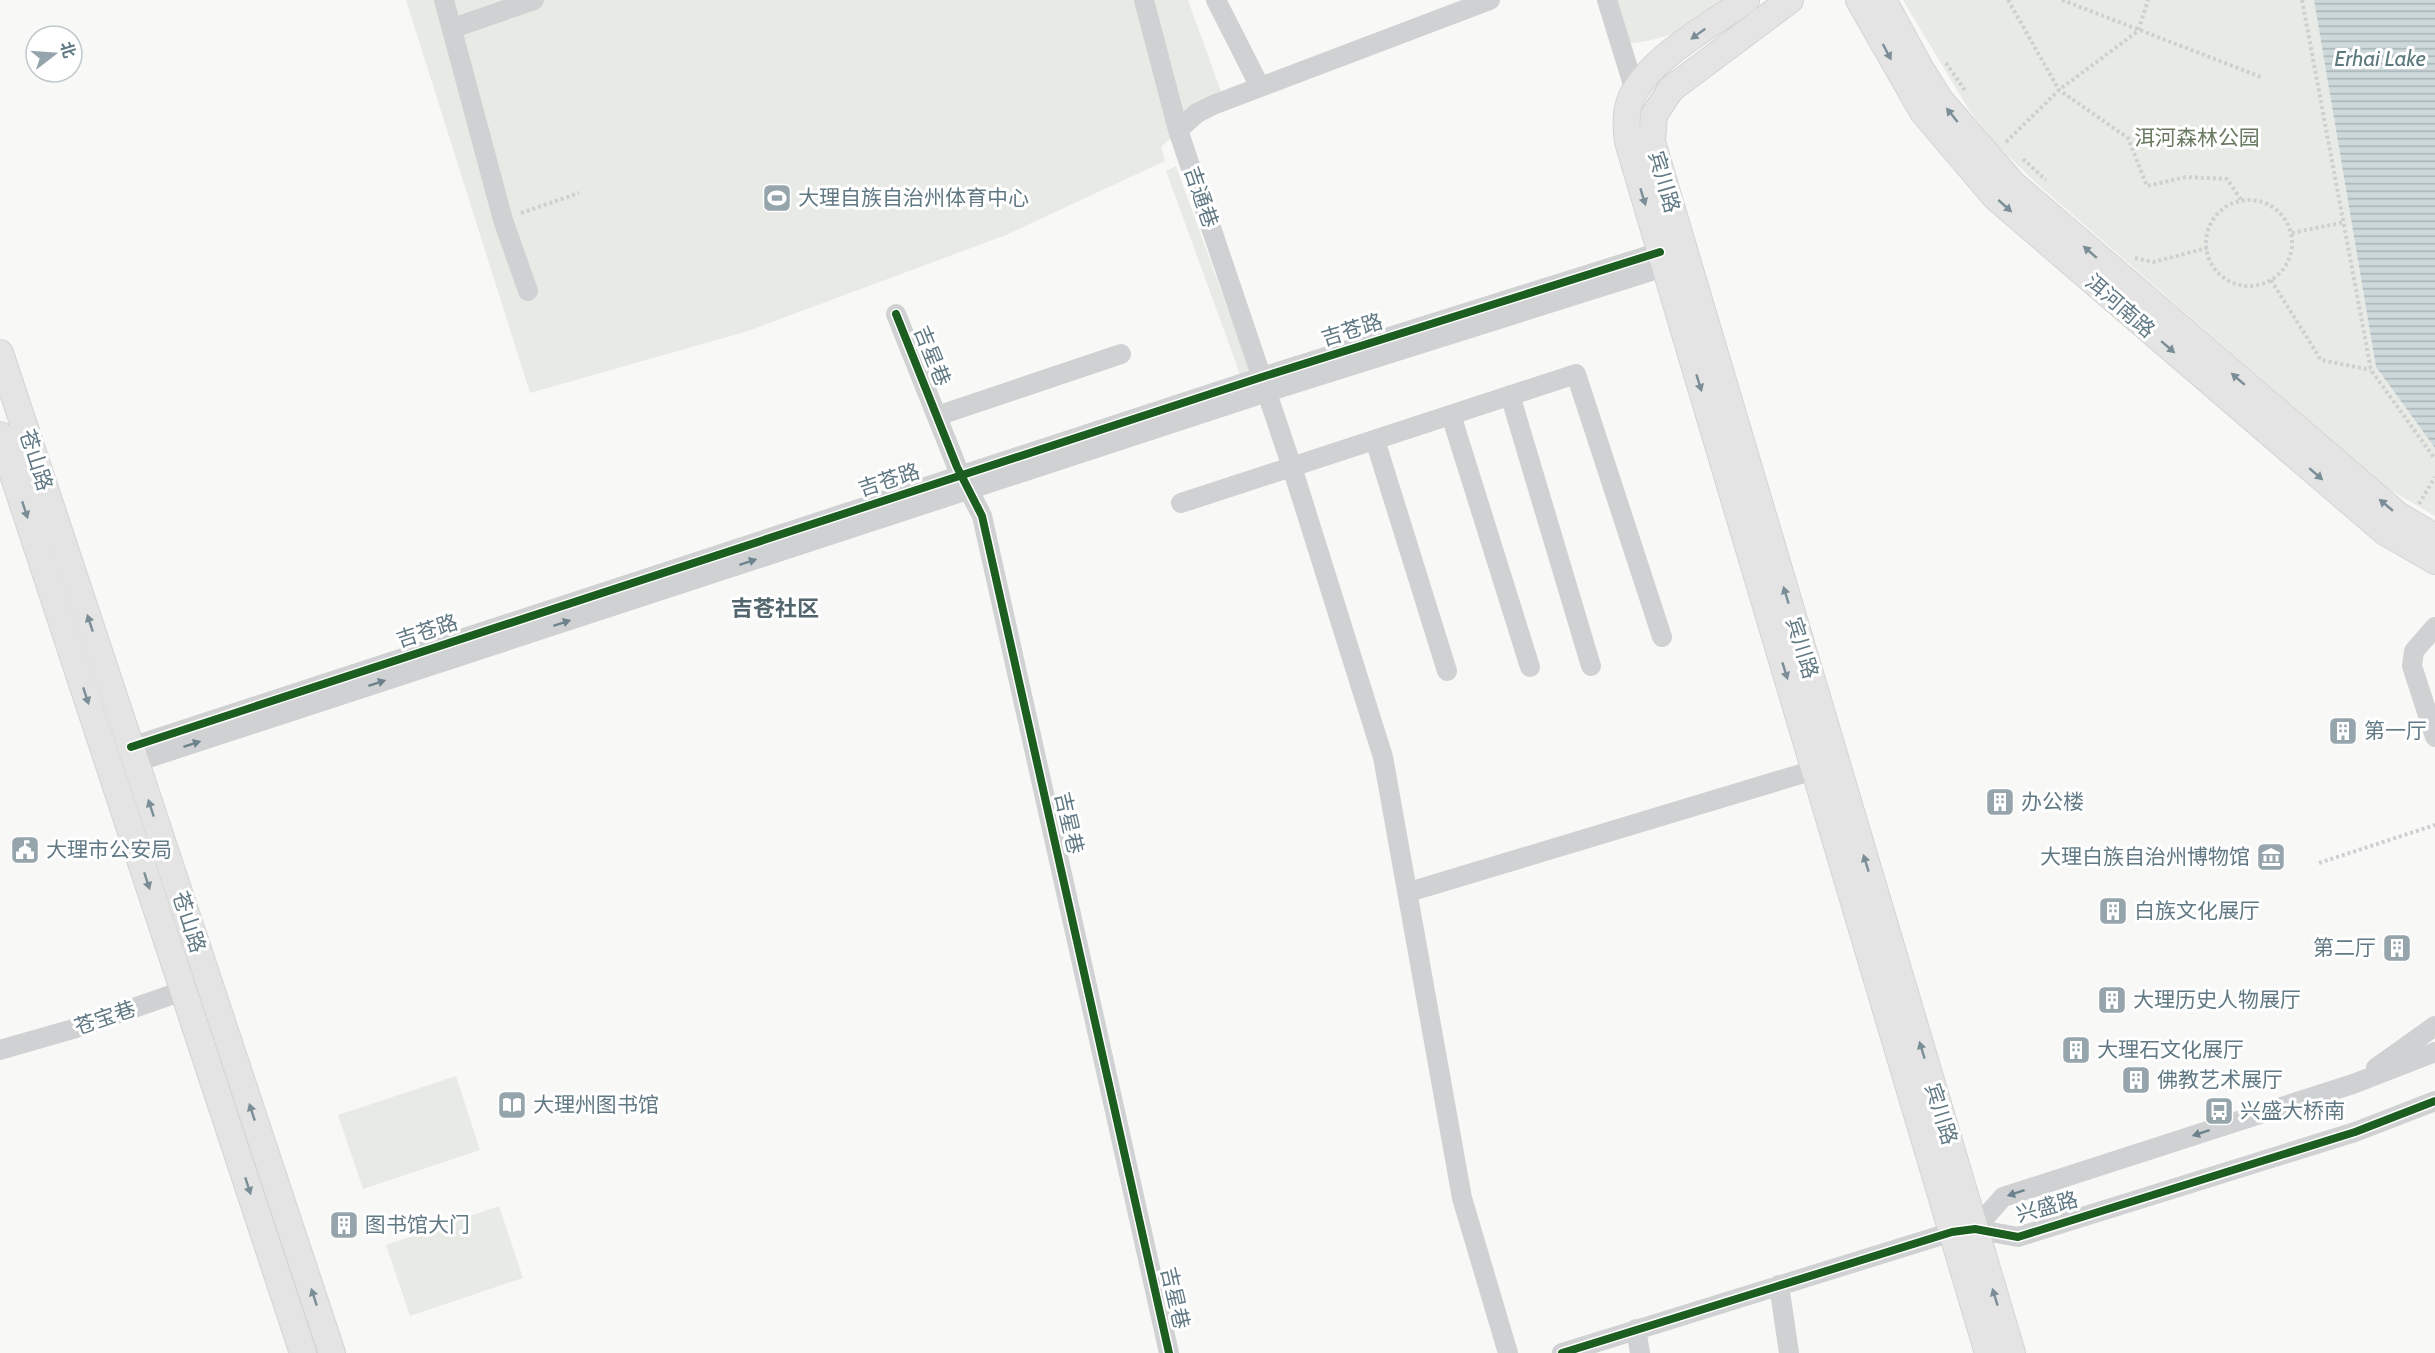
<svg xmlns="http://www.w3.org/2000/svg" width="2435" height="1353" viewBox="0 0 2435 1353" font-family="Cabin,'Noto Sans SC',sans-serif">
  <style>
    .green { fill: #e8ebe5 }
    .water { fill: url(#water-rules) }
    .lines { fill: none; stroke-linecap: round; stroke-linejoin: round }
    .major-casing { stroke: #d3d5d5; stroke-width: 28 }
    .path { stroke: #cecfd0; stroke-width: 4; stroke-dasharray: 3 3; stroke-linecap: butt }
    .minor { stroke: #d0d1d2; stroke-width: 20 }
    .major { stroke: #e3e4e3; stroke-width: 26 }
    .cycleway-casing { stroke: #fff; stroke-width: 11 }
    .cycleway { stroke: #1b5e20; stroke-width: 8 }
    .oneway { fill: #7b8e97 }
    .oneway2 { fill: #6c828c }
    .labels { text-anchor: middle; stroke-width: 6; stroke-linejoin: round; paint-order: stroke }
    .park-label { font-size: 21px; fill: #697a60; stroke: #fff }
    .street-label { font-size: 21px; fill: #617984; stroke: #fff }
    .poi-label { font-size: 21px; fill: #617984; stroke: #fff; text-anchor: start }
    .water-label { font-size: 22px; font-style: italic; fill: #5c797e; stroke: #fff }
    .neighbourhood-label { font-size: 22px; font-weight: bold; fill: #53666e; stroke: #fff }
  </style>
  <defs>
    <pattern id="water-rules" width="6" height="5" patternUnits="userSpaceOnUse" patternTransform="scale(1.5)"><rect width="6" height="5" fill="#cdd8da"/><path d="M0 2.5h6" fill="none" stroke="#aab4b6"/></pattern>
  </defs>
  <rect width="100%" height="100%" fill="#f8f8f7"/>
  <path class="green" d="M406 0H1188L1222 94 1161 147 1165 161 1006 235 748 331 530 393Z
    M1614 0H1724C1689 25 1675 39 1631 43L1621 34Z
    M1903 0H2314L2376 367 2435 448V516L2387 488 2035 182 1997 145 1969 110Z
    M1176 166 1251 373 1241 377 1166 171Z
    M456 1076 480 1150 363 1189 338 1115Z
    M499 1206 523 1278 410 1316 386 1245Z"/>
  <path class="water" d="M2314 0H2435V448L2376 367Z"/>
  <g class="lines">
    <g class="major-casing">
      <path id="major" d="M1746 0C1711 25 1646 60 1630 101 1625 114 1626 128 1628 142L1988 1353
        M1790 0 1671 89 1654 115 1652 142 2012 1353
        M1859 0 1923 112 1996 198 2385 532 2435 561
        M1883 0 1919 66 1940 100 2012 183 2398 515 2435 537
        M0 353 332 1353
        M0 435 303 1353"/>
    </g>
    <path class="path" d="M2008 0 2059 90 2128 138 2147 186 2186 177 2227 179 2242 201
      M2062 0 2261 77
      M2302 0 2371 370 2435 459
      M1946 63 1966 92
      M2006 142 2059 90 2138 31 2148 0
      M2023 159 2046 180
      M2206 243a43 43 0 1 1 86 0a43 43 0 1 1-86 0Z
      M521 213 579 193
      M2292 233 2345 222
      M2135 258 2153 262 2207 248
      M2271 280 2321 360 2371 370
      M2419 504 2435 477
      M2319 863 2435 825"/>
    <path class="minor" d="M444 0 503 220 528 291
      M1144 0 1178 130 1292 467 1383 757 1462 1198 1508 1353
      M1216 0 1260 87
      M1607 0 1635 91
      M453 28 534 0
      M1178 130 1197 113 1213 105 1490 0
      M896 314 957 467 982 516 1169 1353
      M1510 395 1591 666
      M1451 415 1530 667
      M937 416 1121 354
      M1375 440 1447 671
      M1181 503 1576 374 1662 637
      M2435 627 2414 651 2412 666 2435 737
      M131 747 1262 377 1660 252
      M136 762 1267 392 1664 267
      M1409 892 1814 770
      M0 1050 73 1029 197 986
      M2376 1068 2435 1026
      M1975 1229 2003 1197 2353 1084 2435 1052
      M1779 1285 1789 1353
      M1636 1329 1640 1353
      M1562 1353 1952 1232 1975 1229 2018 1237 2355 1132 2435 1101"/>
    <use href="#major" class="major"/>
    <g class="cycleway-casing">
      <path id="cycleway" d="M896 314 957 467 982 516 1169 1353
        M131 747 1262 377 1660 252
        M1562 1353 1952 1232 1975 1229 2018 1237 2355 1132 2435 1101"/>
    </g>
    <use href="#cycleway" class="cycleway"/>
  </g>
  <defs><path id="oneway-solid" d="M-6-.8H1V-3.2L6.5 0L1 3.2V.8H-6Z" transform="scale(1.5)"/></defs>
  <g class="oneway">
    <use href="#oneway-solid" transform="translate(1698 34) rotate(144)"/>
    <use href="#oneway-solid" transform="translate(1887 52) rotate(62)"/>
    <use href="#oneway-solid" transform="translate(1952 115) rotate(-129)"/>
    <use href="#oneway-solid" transform="translate(1643 197) rotate(73)"/>
    <use href="#oneway-solid" transform="translate(2005 206) rotate(42)"/>
    <use href="#oneway-solid" transform="translate(2090 252) rotate(-139)"/>
    <use href="#oneway-solid" transform="translate(2168 347) rotate(41)"/>
    <use href="#oneway-solid" transform="translate(2238 379) rotate(-139)"/>
    <use href="#oneway-solid" transform="translate(1699 383) rotate(73)"/>
    <use href="#oneway-solid" transform="translate(2316 474) rotate(41)"/>
    <use href="#oneway-solid" transform="translate(2386 505) rotate(-140)"/>
    <use href="#oneway-solid" transform="translate(25 510) rotate(72)"/>
    <use href="#oneway-solid" transform="translate(1786 595) rotate(-107)"/>
    <use href="#oneway-solid" transform="translate(90 623) rotate(-108)"/>
    <use href="#oneway-solid" transform="translate(1785 671) rotate(73)"/>
    <use href="#oneway-solid" transform="translate(86 696) rotate(72)"/>
    <use href="#oneway-solid" transform="translate(151 808) rotate(-108)"/>
    <use href="#oneway-solid" transform="translate(1866 863) rotate(-107)"/>
    <use href="#oneway-solid" transform="translate(147 881) rotate(72)"/>
    <use href="#oneway-solid" transform="translate(1922 1050) rotate(-107)"/>
    <use href="#oneway-solid" transform="translate(252 1112) rotate(-108)"/>
    <use href="#oneway-solid" transform="translate(248 1186) rotate(72)"/>
    <use href="#oneway-solid" transform="translate(314 1297) rotate(-108)"/>
    <use href="#oneway-solid" transform="translate(1995 1297) rotate(-107)"/>
  </g>
  <g class="oneway2">
    <use href="#oneway-solid" transform="translate(748 562) rotate(-18)"/>
    <use href="#oneway-solid" transform="translate(562 623) rotate(-18)"/>
    <use href="#oneway-solid" transform="translate(377 683) rotate(-18)"/>
    <use href="#oneway-solid" transform="translate(192 744) rotate(-18)"/>
    <use href="#oneway-solid" transform="translate(2201 1133) rotate(162)"/>
    <use href="#oneway-solid" transform="translate(2016 1193) rotate(162)"/>
  </g>
  <defs>
    <g id="stadium-square" transform="scale(1.5)"><rect x="-9" y="-9" width="18" height="18" rx="4" fill="#96a5ac" stroke="#fff"/><path d="M0-5a6.5 5 0 1 0 0 10a6.5 5 0 1 0 0-10ZM-3.5-1.8h7v3.6h-7Z" fill="#fff"/></g>
    <g id="building-square" transform="scale(1.5)"><rect x="-9" y="-9" width="18" height="18" rx="4" fill="#96a5ac" stroke="#fff"/><path d="M-4-6H4V6H1V3H-1V6H-4ZM-2.5-4.3h1.7v1.8h-1.7ZM.8-4.3h1.7v1.8H.8ZM-2.5-1h1.7V.8h-1.7ZM.8-1h1.7V.8H.8Z" fill="#fff"/></g>
    <g id="civic-square" transform="scale(1.5)"><rect x="-9" y="-9" width="18" height="18" rx="4" fill="#96a5ac" stroke="#fff"/><path d="M-.6-6.5H3V-4.5H.6V-3L4-1V1h2V6H-6V1h2V-1L-.6-3ZM-1.2 2.5V6h2.4V2.5Z" fill="#fff"/></g>
    <g id="museum-square" transform="scale(1.5)"><rect x="-9" y="-9" width="18" height="18" rx="4" fill="#96a5ac" stroke="#fff"/><path d="M0-6L6-3V-2H-6V-3ZM-5-1h2V3h-2ZM-1-1h2V3h-2ZM3-1h2V3H3ZM-6 4H6V6H-6Z" fill="#fff"/></g>
    <g id="library-square" transform="scale(1.5)"><rect x="-9" y="-9" width="18" height="18" rx="4" fill="#96a5ac" stroke="#fff"/><path d="M-6-4Q-3-5.5-.7-3.5V5Q-3 3-6 4ZM6-4Q3-5.5 .7-3.5V5Q3 3 6 4Z" fill="#fff"/></g>
    <g id="bus-square" transform="scale(1.5)"><rect x="-9" y="-9" width="18" height="18" rx="4" fill="#96a5ac" stroke="#fff"/><path d="M-5-6H5V4H4V6H2V4H-2V6H-4V4H-5ZM-3.5-4V0h7V-4ZM-3.5 1.2v1.5H-2V1.2ZM2 1.2v1.5H3.5V1.2Z" fill="#fff"/></g>
  </defs>
  <g fill-rule="evenodd">
    <use href="#stadium-square" x="777" y="198"/>
    <use href="#building-square" x="2343" y="731"/>
    <use href="#building-square" x="2000" y="802"/>
    <use href="#civic-square" x="25" y="850"/>
    <use href="#museum-square" x="2271" y="857"/>
    <use href="#building-square" x="2113" y="911"/>
    <use href="#building-square" x="2397" y="948"/>
    <use href="#building-square" x="2112" y="1000"/>
    <use href="#building-square" x="2076" y="1050"/>
    <use href="#building-square" x="2136" y="1080"/>
    <use href="#library-square" x="512" y="1105"/>
    <use href="#bus-square" x="2219" y="1111"/>
    <use href="#building-square" x="344" y="1225"/>
  </g>
  <g class="labels">
    <g class="park-label">
      <text x="2197" y="145">洱河森林公园</text>
    </g>
    <g class="street-label">
      <text transform="translate(1664 182) rotate(74)" y="7">宾川路</text>
      <text transform="translate(1201 197) rotate(71)" y="7">吉通巷</text>
      <text transform="translate(2120 306) rotate(41)" y="7">洱河南路</text>
      <text transform="translate(1352 330) rotate(-17)" y="7">吉苍路</text>
      <text transform="translate(932 356) rotate(68)" y="7">吉星巷</text>
      <text transform="translate(36 460) rotate(72)" y="7">苍山路</text>
      <text transform="translate(889 480) rotate(-18)" y="7">吉苍路</text>
      <text transform="translate(427 631) rotate(-18)" y="7">吉苍路</text>
      <text transform="translate(1802 648) rotate(73)" y="7">宾川路</text>
      <text transform="translate(1069 823) rotate(77)" y="7">吉星巷</text>
      <text transform="translate(189 922) rotate(72)" y="7">苍山路</text>
      <text transform="translate(105 1018) rotate(-19)" y="7">苍宝巷</text>
      <text transform="translate(1941 1114) rotate(73)" y="7">宾川路</text>
      <text transform="translate(2047 1207) rotate(-15)" y="7">兴盛路</text>
      <text transform="translate(1175 1298) rotate(77)" y="7">吉星巷</text>
    </g>
    <g class="poi-label">
      <text x="798" y="205">大理自族自治州体育中心</text>
      <text x="2364" y="738">第一厅</text>
      <text x="2021" y="809">办公楼</text>
      <text x="46" y="857">大理市公安局</text>
      <text x="2250" y="864" text-anchor="end">大理白族自治州博物馆</text>
      <text x="2134" y="918">白族文化展厅</text>
      <text x="2376" y="955" text-anchor="end">第二厅</text>
      <text x="2133" y="1007">大理历史人物展厅</text>
      <text x="2097" y="1057">大理石文化展厅</text>
      <text x="2157" y="1087">佛教艺术展厅</text>
      <text x="533" y="1112">大理州图书馆</text>
      <text x="2240" y="1118">兴盛大桥南</text>
      <text x="365" y="1232">图书馆大门</text>
    </g>
    <g class="water-label">
      <text x="2380" y="66">Erhai Lake</text>
    </g>
    <g class="neighbourhood-label">
      <text x="775" y="616">吉苍社区</text>
    </g>
  </g>
  <g transform="translate(54 54) rotate(73)"><circle r="28" fill="#ffffff" stroke="#c0c9ce" stroke-width="1.5"/>
  <path d="M0-4.5L10 22L0 15L-10 22Z" fill="#96a5ac"/>
  <text y="-9" font-size="16" font-weight="bold" text-anchor="middle" fill="#617984">北</text>
  </g>
</svg>
